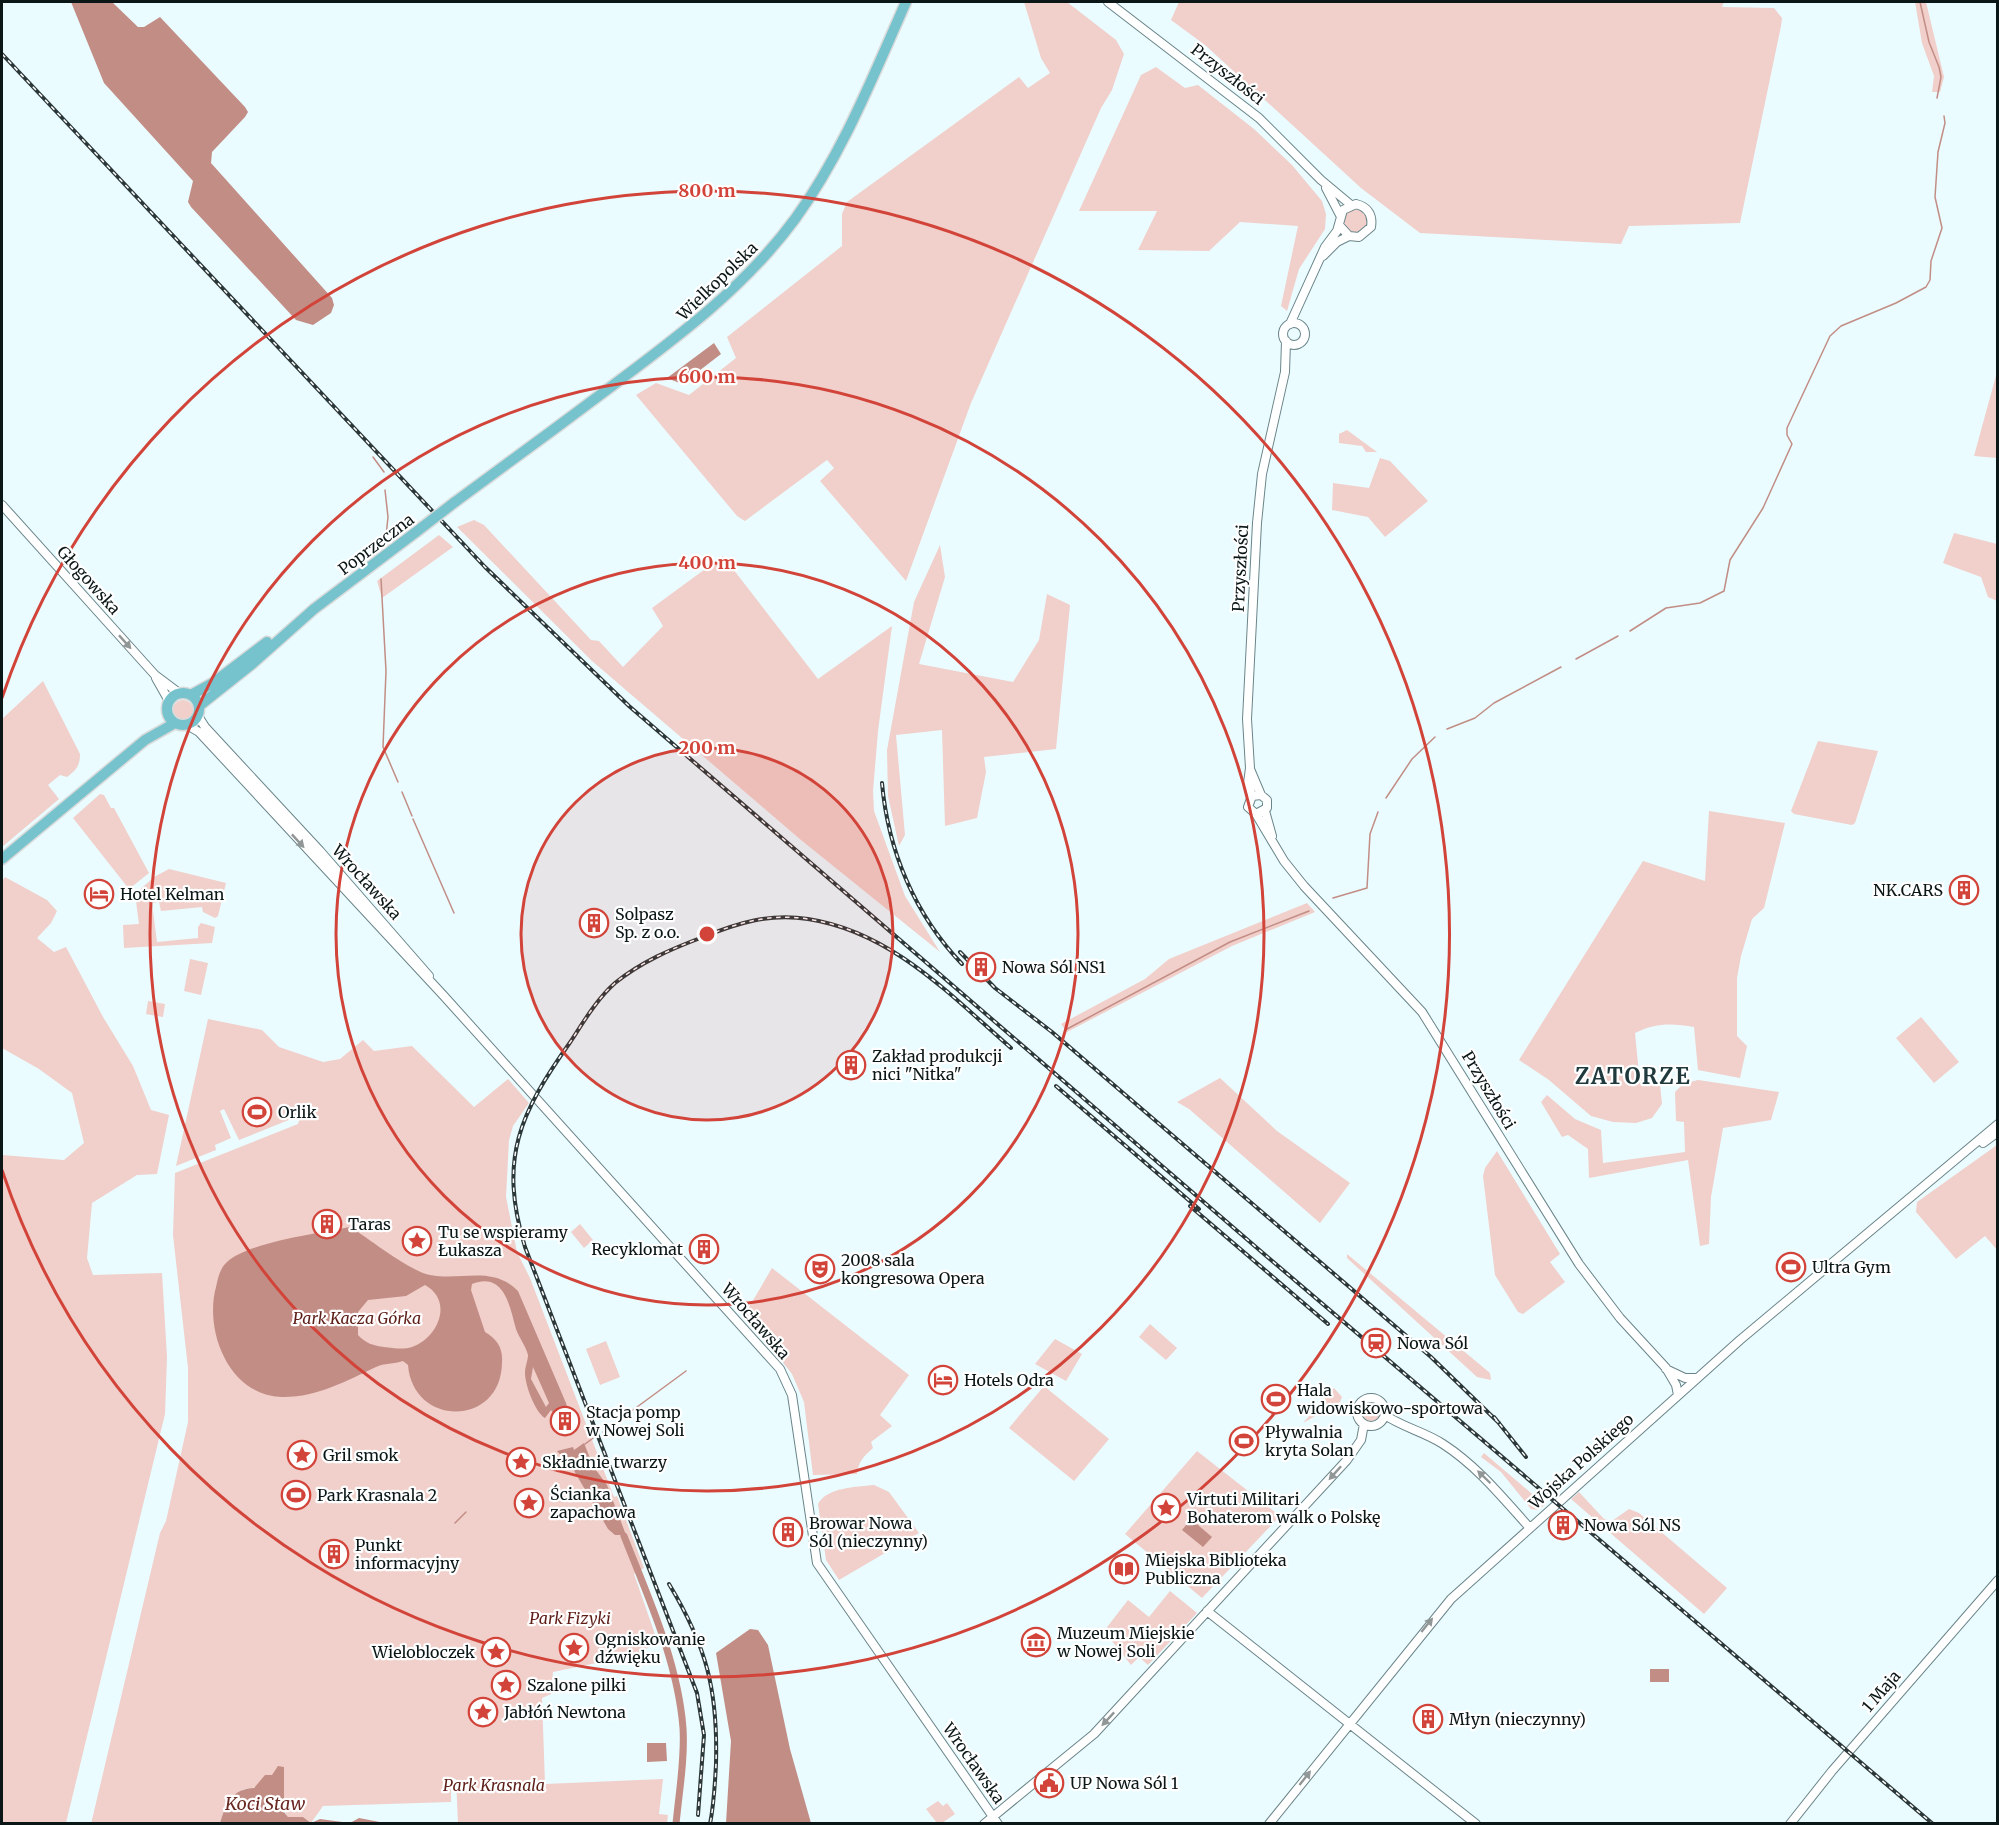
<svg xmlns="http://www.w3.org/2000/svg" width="1999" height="1825" viewBox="0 0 1999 1825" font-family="Merriweather,serif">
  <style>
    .green { fill: #f1cfca }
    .water { fill: #c28d85; fill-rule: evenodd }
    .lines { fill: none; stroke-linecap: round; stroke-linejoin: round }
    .stream { stroke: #c28d85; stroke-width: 1.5 }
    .canal { stroke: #c28d85; stroke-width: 7 }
    .minor-casing { stroke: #6a8589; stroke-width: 10 }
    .major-casing { stroke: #d8dada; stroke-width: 13 }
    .minor { stroke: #fff; stroke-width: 8 }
    .major { stroke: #77c3cd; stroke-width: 10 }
    .rail-casing { stroke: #2b3739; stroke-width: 4 }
    .rail { stroke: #fff; stroke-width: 1.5; stroke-dasharray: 4.5; stroke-linecap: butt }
    .major-bridge-casing { stroke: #d8dada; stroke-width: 13; stroke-linecap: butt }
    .major-bridge { stroke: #77c3cd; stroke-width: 10 }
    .oneway { fill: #919697 }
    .ring { fill: none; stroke: #d24439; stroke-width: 3 }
    .labels { text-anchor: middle; stroke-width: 4.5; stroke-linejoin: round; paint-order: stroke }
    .street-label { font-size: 16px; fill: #0b1617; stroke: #fff }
    .poi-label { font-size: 16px; fill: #0b1617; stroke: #fff; text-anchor: start }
    .park-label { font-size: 16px; font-style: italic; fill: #5e1e18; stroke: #fff }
    .water-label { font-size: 18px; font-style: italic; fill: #6a2922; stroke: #fff }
    .district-label { font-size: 22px; font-weight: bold; letter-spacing: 1.5px; fill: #20393d; stroke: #fff }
    .centre { fill: #d24439; stroke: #fff; stroke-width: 3 }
    .ring-label { font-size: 18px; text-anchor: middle; font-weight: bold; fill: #d24439; stroke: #fff; stroke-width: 4.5; stroke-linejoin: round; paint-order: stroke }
  </style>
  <rect width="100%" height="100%" fill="#eafcff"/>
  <path class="green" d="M1024 2H1067L1116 40 1124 54 1112 90 1101 108 971 403 906 581 820 481 834 468 827 460 745 521 737 516 636 395 656 383 689 395 736 358 727 337 842 246V214L847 202 1019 77 1028 88 1050 73 1041 58Z
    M1179 2H1724L1722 7 1774 8 1782 18 1781 26 1740 223 1629 226 1621 244 1420 233 1361 188 1205 45 1171 20Z
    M1915 2H1926L1944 77 1940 92H1932L1934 76 1922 43Z
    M1156 67 1185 88 1198 85 1254 129 1292 165 1322 201 1326 214 1325 229 1299 269 1287 311 1281 306 1298 226 1240 222 1209 251 1138 250 1157 211H1079L1141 75Z
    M1344 221a12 12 0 1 1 24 0a12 12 0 1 1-24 0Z
    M1997 372V458L1974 456Z
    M1347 430 1377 452H1366L1362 446 1339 443V434Z
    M1380 458 1390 461 1428 501 1385 537 1368 517 1332 510 1333 483 1369 488Z
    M474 520 484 525 591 640 599 641 623 667 663 626 652 608 723 556 818 679 892 626 878 731 873 791 874 811 905 896 940 952 801 840 592 661 457 527Z
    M1954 533 1997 544V601L1988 597 1981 577 1943 563Z
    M439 535 453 547 382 598 377 581Z
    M940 545 945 577 919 664 1013 682 1039 640 1047 594 1070 605 1056 749 984 757 986 772 977 818 945 826 942 730 896 735 905 835 899 846 888 796 887 750 914 602Z
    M43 681 80 754C80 766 76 770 67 777L60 775 48 785 59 799 2 847V719Z
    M173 710a10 10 0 1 1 20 0a10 10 0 1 1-20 0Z
    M1818 741 1878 751 1855 823 1852 825 1794 814 1791 811Z
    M100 794 104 795 111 808H114L149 873 129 889 73 818Z
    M1709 811 1785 823 1764 908 1752 919 1741 956 1737 978V1036L1747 1046 1740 1078 1698 1070 1694 1027C1672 1023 1655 1023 1635 1033L1639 1074 1644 1082 1660 1084 1662 1104 1652 1118 1636 1123 1613 1122 1591 1116 1549 1080 1519 1060 1643 861 1705 881Z
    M169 869 226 883 218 916 215 918 203 912 202 907 161 911 159 902 152 903 157 942 198 938V927L201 923 215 927 212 943 124 948 123 925 139 924 135 894 154 877Z
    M5 877 47 900 57 911 51 923 37 938 54 952 66 947 103 1017 133 1066 151 1110 169 1115 157 1174 137 1175 92 1203 87 1258 93 1275 162 1273 167 1357 165 1414 66 1823H2V1155L64 1160 84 1143 72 1093 39 1069 2 1048V881Z
    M1307 903 1315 912 1232 946 1067 1032 1061 1024 1145 979 1169 959Z
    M190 959 208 963 201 995 184 991Z
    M148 1001 165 1004 163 1017 146 1014Z
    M1921 1017 1959 1062 1934 1083 1896 1038Z
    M208 1019 262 1030 279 1047 323 1062 340 1059 363 1040 374 1051 412 1046 474 1107 508 1079 529 1103 513 1126 509 1140 506 1197 517 1252 530 1278 614 1497 617 1496 644 1568 634 1574 657 1640 640 1654 553 1672 551 1694 542 1698 545 1784 663 1779 659 1814 668 1815 667 1823H458L456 1779 451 1778V1802L323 1806 311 1823 303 1817H288C285 1813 276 1784 272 1775L253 1788 244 1789 227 1801 220 1823 91 1824 160 1533 166 1521 188 1422V1368L173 1235 175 1173 298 1124 301 1115 239 1140 224 1109 220 1111 231 1138 215 1145 216 1150 176 1166Z
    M1220 1078 1277 1131 1350 1183 1320 1223 1189 1109 1177 1102Z
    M1698 1080 1779 1092 1771 1120 1723 1128 1711 1197 1709 1244 1700 1246 1688 1160 1589 1178 1588 1149 1568 1135 1562 1137 1541 1102 1547 1095 1575 1119 1601 1130 1603 1163 1685 1152 1684 1122 1676 1121 1675 1092 1683 1084Z
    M1997 1145V1250L1985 1236 1956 1259 1916 1212 1917 1202Z
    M1497 1151 1560 1254 1550 1262 1565 1282 1523 1314 1518 1312 1495 1275 1483 1176 1485 1168Z
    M580 1224 593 1240 584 1248 571 1232Z
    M1347 1254 1490 1373 1491 1380 1477 1377 1347 1258Z
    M772 1268 909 1375 880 1415 892 1426 871 1442 873 1448C864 1456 858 1462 857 1474L813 1475 804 1402 792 1374 745 1314Z
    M1150 1324 1177 1348 1166 1360 1139 1337Z
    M1055 1339 1082 1354 1066 1381 1035 1364Z
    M606 1341 620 1377 600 1385 586 1349Z
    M1044 1386 1109 1439 1074 1481 1009 1428Z
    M1334 1388 1342 1397 1340 1402 1303 1423Z
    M1362 1412a9 9 0 1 1 18 0a9 9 0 1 1-18 0Z
    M1197 1451 1280 1516 1202 1598 1125 1534Z
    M1484 1453 1545 1505 1538 1510 1531 1509 1501 1472 1481 1457Z
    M874 1485 889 1492 919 1533 839 1580 826 1560 818 1504C827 1487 857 1487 874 1485Z
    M1579 1492 1604 1519 1612 1521 1629 1509 1639 1513 1727 1588 1704 1614 1571 1499Z
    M1170 1591 1197 1613 1148 1665 1139 1657 1131 1665 1104 1631 1128 1600 1149 1617Z
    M938 1801 943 1806 947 1803 955 1814 942 1823H937L926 1809Z"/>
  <path class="water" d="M71 2H112L138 27H144L160 17 245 107 248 112 245 117 212 152 211 163 332 298 334 305 331 313 313 325 296 320 191 207 188 202 193 181 104 83Z
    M714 343 721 354 682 384 667 378Z
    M350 1227C370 1239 409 1271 430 1275 463 1281 492 1265 518 1291L566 1403 569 1414 567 1417 557 1419 551 1410 545 1418C535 1412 525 1385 525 1373 525 1367 528 1360 528 1355 526 1346 519 1338 516 1329 510 1308 505 1271 472 1284L471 1290 485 1332C497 1339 503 1348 502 1362 502 1427 413 1428 408 1365L403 1361C394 1364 384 1363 376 1367 346 1381 316 1398 281 1397 229 1395 204 1331 216 1287 218 1278 220 1268 227 1262 249 1242 320 1233 350 1227ZM425 1285C454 1301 438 1338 412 1347 403 1350 393 1348 384 1347 374 1346 365 1343 358 1335V1312L368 1300 406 1296ZM533 1367 549 1403 546 1407 531 1379Z
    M584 1443 593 1466 607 1485 626 1535H615L608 1529 573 1469 557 1451 573 1447 574 1450Z
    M1191 1519 1212 1537 1203 1547 1182 1530Z
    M750 1629 758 1630 768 1645 790 1749 811 1823H726L731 1741 716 1653Z
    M1650 1669H1669V1682H1650Z
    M647 1743H666L667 1761 647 1762Z
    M278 1766 284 1767V1812L288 1817H303L311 1823 320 1819 350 1823 359 1818 385 1823H220C226 1804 231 1789 254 1788L265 1775H272Z"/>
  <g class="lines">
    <path class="stream" d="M1920 2 1929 42 1939 67 1941 77 1937 98
      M373 457 384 472
      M385 490 388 517 386 536
      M369 560 384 546
      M381 579 386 671 383 747 398 782
      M1630 631 1666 608 1700 603 1724 591 1730 560 1763 508 1792 444 1787 435V428L1830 336 1841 326 1896 303 1926 287 1930 280 1931 261 1942 228 1935 197 1938 152 1945 123 1944 116
      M1576 659 1618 636
      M1447 729 1475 718 1494 703 1561 667
      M402 792 412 816
      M1386 798 1412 759 1435 737
      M413 819 454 913
      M1333 898 1367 888 1370 834 1378 812
      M1067 1029 1230 942 1309 911
      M603 1432 686 1371
      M585 1444 596 1436
      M455 1523 466 1512"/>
    <path class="canal" d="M624 1536C648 1597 678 1662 683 1728 685 1759 679 1792 676 1824"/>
    <g class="minor-casing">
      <path id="minor" d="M1108 2 1259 118 1321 180 1351 205
        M1326 188 1340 215
        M1323 256 1337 242 1349 236
        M1283 334a11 11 0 1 1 22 0a11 11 0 1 1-22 0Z
        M1290 324 1325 247 1337 231 1343 210 1356 204C1368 207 1373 215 1371 227L1359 237 1349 236 1339 225
        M2 505 155 675 179 693
        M156 678 169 701
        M198 716 205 727 320 851 429 976
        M187 725 199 732 443 995 780 1369 792 1395 817 1563 998 1824
        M1250 769 1261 795
        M1252 796 1248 783 1250 768 1247 719 1257 523 1262 474 1285 372 1286 341
        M1265 811 1272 836
        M1256 814 1267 808V800L1261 795 1252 796 1248 807 1256 814 1284 861 1304 886 1422 1012 1579 1264 1620 1318 1666 1368 1676 1385 1678 1395
        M1983 1143 1998 1132
        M1666 1369 1685 1378H1697
        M1357 1412a14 14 0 1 1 28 0a14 14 0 1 1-28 0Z
        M1385 1415C1402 1427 1425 1432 1443 1444 1477 1466 1502 1497 1529 1527
        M1207 1611 1476 1824
        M984 1824 1094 1734 1347 1460 1361 1440 1364 1424
        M1269 1824 1451 1599 1740 1340 1998 1124
        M1790 1824 1832 1771 1998 1580"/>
    </g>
    <g class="major-casing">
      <path id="major" d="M455 502C507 464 560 425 612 386 679 336 745 287 795 219 843 153 873 76 906 2
        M167 709a16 16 0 1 1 32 0a16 16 0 1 1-32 0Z
        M191 695 213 683 267 642
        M199 706 252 664 314 609 416 532
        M2 859 145 740 175 723"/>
    </g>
    <use href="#minor" class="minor"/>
    <use href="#major" class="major"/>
    <g class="rail-casing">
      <path id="rail" d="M2 54 485 567 629 706 1264 1254 1933 1824
        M882 783C888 851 915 915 962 964
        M960 952 995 988 1052 1032 1431 1357 1499 1423
        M1056 1086 1199 1209
        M1190 1206 1328 1324
        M1494 1417 1526 1457
        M669 1584C707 1647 718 1691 716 1764 715 1784 714 1804 710 1824
        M698 1815 704 1735 697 1693 525 1247C498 1158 520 1113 571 1041 584 1021 597 999 615 983 641 962 671 949 703 937 738 923 769 913 808 919 892 932 950 995 1011 1048"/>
    </g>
    <use href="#rail" class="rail"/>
    <g class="major-bridge-casing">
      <path id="major-bridge" d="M416 532 455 502"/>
    </g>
    <use href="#major-bridge" class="major-bridge"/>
  </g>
  <defs><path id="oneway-solid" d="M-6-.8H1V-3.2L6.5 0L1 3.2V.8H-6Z" transform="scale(1.5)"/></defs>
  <g class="oneway">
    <use href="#oneway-solid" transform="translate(125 642) rotate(48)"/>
    <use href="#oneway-solid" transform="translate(298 841) rotate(47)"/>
    <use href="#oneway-solid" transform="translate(1335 1473) rotate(132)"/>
    <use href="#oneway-solid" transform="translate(1484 1477) rotate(-136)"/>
    <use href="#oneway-solid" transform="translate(1427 1625) rotate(-51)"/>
    <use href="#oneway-solid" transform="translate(1108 1719) rotate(133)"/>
    <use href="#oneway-solid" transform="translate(1305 1778) rotate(-52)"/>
  </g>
  <circle cx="707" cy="934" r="186" fill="#d24439" fill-opacity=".12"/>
  <g class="ring">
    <circle cx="707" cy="934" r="186"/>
    <circle cx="707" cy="934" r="371"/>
    <circle cx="707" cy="934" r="557"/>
    <path d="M2 698A743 743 0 1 1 2 1170"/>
  </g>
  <defs>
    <g id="building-ring" transform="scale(1.5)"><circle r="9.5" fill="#fff" stroke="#d24439" stroke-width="1.5"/><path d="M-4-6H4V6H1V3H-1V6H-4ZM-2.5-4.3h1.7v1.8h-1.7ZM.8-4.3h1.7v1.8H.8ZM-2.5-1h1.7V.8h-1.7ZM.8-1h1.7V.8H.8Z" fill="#d24439"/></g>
    <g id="hotel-ring" transform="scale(1.5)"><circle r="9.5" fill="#fff" stroke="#d24439" stroke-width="1.5"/><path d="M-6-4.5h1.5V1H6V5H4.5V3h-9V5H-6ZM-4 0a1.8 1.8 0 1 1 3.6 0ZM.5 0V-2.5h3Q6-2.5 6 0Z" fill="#d24439"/></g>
    <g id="stadium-ring" transform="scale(1.5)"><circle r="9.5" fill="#fff" stroke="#d24439" stroke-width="1.5"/><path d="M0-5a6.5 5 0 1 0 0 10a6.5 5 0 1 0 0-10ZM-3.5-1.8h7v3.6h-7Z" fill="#d24439"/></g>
    <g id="sight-ring" transform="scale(1.5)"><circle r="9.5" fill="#fff" stroke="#d24439" stroke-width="1.5"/><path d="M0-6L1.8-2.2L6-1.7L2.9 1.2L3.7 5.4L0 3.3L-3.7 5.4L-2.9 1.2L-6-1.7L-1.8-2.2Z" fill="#d24439"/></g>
    <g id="theatre-ring" transform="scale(1.5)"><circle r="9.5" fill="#fff" stroke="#d24439" stroke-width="1.5"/><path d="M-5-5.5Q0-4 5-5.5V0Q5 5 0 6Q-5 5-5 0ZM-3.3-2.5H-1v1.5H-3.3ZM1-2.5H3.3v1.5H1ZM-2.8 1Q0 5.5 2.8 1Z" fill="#d24439"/></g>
    <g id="station-ring" transform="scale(1.5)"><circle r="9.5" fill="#fff" stroke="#d24439" stroke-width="1.5"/><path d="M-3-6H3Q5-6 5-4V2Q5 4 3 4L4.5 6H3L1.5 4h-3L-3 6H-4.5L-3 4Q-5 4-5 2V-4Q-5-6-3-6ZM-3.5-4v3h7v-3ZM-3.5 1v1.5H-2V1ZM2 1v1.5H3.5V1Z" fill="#d24439"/></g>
    <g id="library-ring" transform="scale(1.5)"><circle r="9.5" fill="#fff" stroke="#d24439" stroke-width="1.5"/><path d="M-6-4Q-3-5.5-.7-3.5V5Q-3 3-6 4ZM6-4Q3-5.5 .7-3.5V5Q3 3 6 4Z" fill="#d24439"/></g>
    <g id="museum-ring" transform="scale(1.5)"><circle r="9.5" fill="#fff" stroke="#d24439" stroke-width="1.5"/><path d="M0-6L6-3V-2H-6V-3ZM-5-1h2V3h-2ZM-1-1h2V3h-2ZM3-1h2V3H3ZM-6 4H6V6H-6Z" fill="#d24439"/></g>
    <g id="civic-ring" transform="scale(1.5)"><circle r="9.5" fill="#fff" stroke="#d24439" stroke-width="1.5"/><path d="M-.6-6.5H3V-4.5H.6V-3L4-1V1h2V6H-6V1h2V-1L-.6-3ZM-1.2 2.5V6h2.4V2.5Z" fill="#d24439"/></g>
  </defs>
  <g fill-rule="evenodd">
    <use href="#building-ring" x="1964" y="890"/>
    <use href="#hotel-ring" x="99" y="894"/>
    <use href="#building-ring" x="594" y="923"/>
    <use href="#building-ring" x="981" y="967"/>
    <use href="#building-ring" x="851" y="1065"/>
    <use href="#stadium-ring" x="257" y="1112"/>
    <use href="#building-ring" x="327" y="1224"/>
    <use href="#sight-ring" x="417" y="1241"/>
    <use href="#building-ring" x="704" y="1249"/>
    <use href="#stadium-ring" x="1791" y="1267"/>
    <use href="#theatre-ring" x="820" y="1269"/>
    <use href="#station-ring" x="1376" y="1343"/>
    <use href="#hotel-ring" x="943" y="1380"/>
    <use href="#stadium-ring" x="1276" y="1399"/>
    <use href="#building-ring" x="565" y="1421"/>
    <use href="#stadium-ring" x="1244" y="1441"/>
    <use href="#sight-ring" x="302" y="1455"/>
    <use href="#sight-ring" x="521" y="1462"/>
    <use href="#stadium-ring" x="296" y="1495"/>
    <use href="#sight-ring" x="529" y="1503"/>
    <use href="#sight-ring" x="1166" y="1508"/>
    <use href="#building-ring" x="1563" y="1525"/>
    <use href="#building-ring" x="788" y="1532"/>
    <use href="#building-ring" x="334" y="1554"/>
    <use href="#library-ring" x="1124" y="1569"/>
    <use href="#museum-ring" x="1036" y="1642"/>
    <use href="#sight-ring" x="574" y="1648"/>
    <use href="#sight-ring" x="496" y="1652"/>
    <use href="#sight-ring" x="506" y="1685"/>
    <use href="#sight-ring" x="483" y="1712"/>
    <use href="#building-ring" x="1428" y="1719"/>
    <use href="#civic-ring" x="1049" y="1783"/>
  </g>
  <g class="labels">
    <g class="street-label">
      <text transform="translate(1228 74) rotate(38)" y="6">Przyszłości</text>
      <text transform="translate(717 281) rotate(-44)" y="6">Wielkopolska</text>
      <text transform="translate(376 544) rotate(-37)" y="6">Poprzeczna</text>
      <text transform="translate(1240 568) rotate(-87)" y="6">Przyszłości</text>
      <text transform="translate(89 580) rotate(48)" y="6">Głogowska</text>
      <text transform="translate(367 882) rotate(48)" y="6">Wrocławska</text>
      <text transform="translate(1489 1090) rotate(59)" y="6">Przyszłości</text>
      <text transform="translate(756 1321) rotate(49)" y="6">Wrocławska</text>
      <text transform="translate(1581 1461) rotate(-42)" y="6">Wojska Polskiego</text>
      <text transform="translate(1881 1691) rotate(-49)" y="6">1 Maja</text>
      <text transform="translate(974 1763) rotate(55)" y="6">Wrocławska</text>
    </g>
    <g class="poi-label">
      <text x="1943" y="896" text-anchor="end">NK.CARS</text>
      <text x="120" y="900">Hotel Kelman</text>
      <text x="615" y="920">Solpasz<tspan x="615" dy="18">Sp. z o.o.</tspan></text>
      <text x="1002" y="973">Nowa Sól NS1</text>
      <text x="872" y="1062">Zakład produkcji<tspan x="872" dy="18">nici "Nitka"</tspan></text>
      <text x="278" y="1118">Orlik</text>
      <text x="348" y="1230">Taras</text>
      <text x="438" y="1238">Tu se wspieramy<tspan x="438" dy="18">Łukasza</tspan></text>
      <text x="683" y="1255" text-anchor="end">Recyklomat</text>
      <text x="841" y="1266">2008 sala<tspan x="841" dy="18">kongresowa Opera</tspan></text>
      <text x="1812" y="1273">Ultra Gym</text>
      <text x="1397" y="1349">Nowa Sól</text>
      <text x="964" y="1386">Hotels Odra</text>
      <text x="1297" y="1396">Hala<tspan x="1297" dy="18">widowiskowo-sportowa</tspan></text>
      <text x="586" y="1418">Stacja pomp<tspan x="586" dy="18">w Nowej Soli</tspan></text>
      <text x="1265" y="1438">Pływalnia<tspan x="1265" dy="18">kryta Solan</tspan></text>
      <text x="323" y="1461">Gril smok</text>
      <text x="542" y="1468">Składnie twarzy</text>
      <text x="550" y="1500">Ścianka<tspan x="550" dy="18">zapachowa</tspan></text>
      <text x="317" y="1501">Park Krasnala 2</text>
      <text x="1187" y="1505">Virtuti Militari<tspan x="1187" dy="18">Bohaterom walk o Polskę</tspan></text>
      <text x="809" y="1529">Browar Nowa<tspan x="809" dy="18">Sól (nieczynny)</tspan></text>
      <text x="1584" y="1531">Nowa Sól NS</text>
      <text x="355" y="1551">Punkt<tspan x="355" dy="18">informacyjny</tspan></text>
      <text x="1145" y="1566">Miejska Biblioteka<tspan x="1145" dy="18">Publiczna</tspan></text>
      <text x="1057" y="1639">Muzeum Miejskie<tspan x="1057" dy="18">w Nowej Soli</tspan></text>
      <text x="595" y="1645">Ogniskowanie<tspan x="595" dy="18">dźwięku</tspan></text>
      <text x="475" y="1658" text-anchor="end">Wielobloczek</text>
      <text x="527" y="1691">Szalone pilki</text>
      <text x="504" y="1718">Jabłóń Newtona</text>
      <text x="1449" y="1725">Młyn (nieczynny)</text>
      <text x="1070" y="1789">UP Nowa Sól 1</text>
    </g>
    <g class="park-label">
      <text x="357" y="1324">Park Kacza Górka</text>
      <text x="570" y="1624">Park Fizyki</text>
      <text x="494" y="1791">Park Krasnala</text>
    </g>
    <g class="water-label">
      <text x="265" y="1810">Koci Staw</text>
    </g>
    <g class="district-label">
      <text x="1633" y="1084">ZATORZE</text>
    </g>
  </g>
  <circle cx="707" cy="934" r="9" class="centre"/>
  <g class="ring-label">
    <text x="707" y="197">800 m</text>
    <text x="707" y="383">600 m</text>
    <text x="707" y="569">400 m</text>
    <text x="707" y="754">200 m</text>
  </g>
  <rect width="1999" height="1825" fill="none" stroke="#0b1617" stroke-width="6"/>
</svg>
